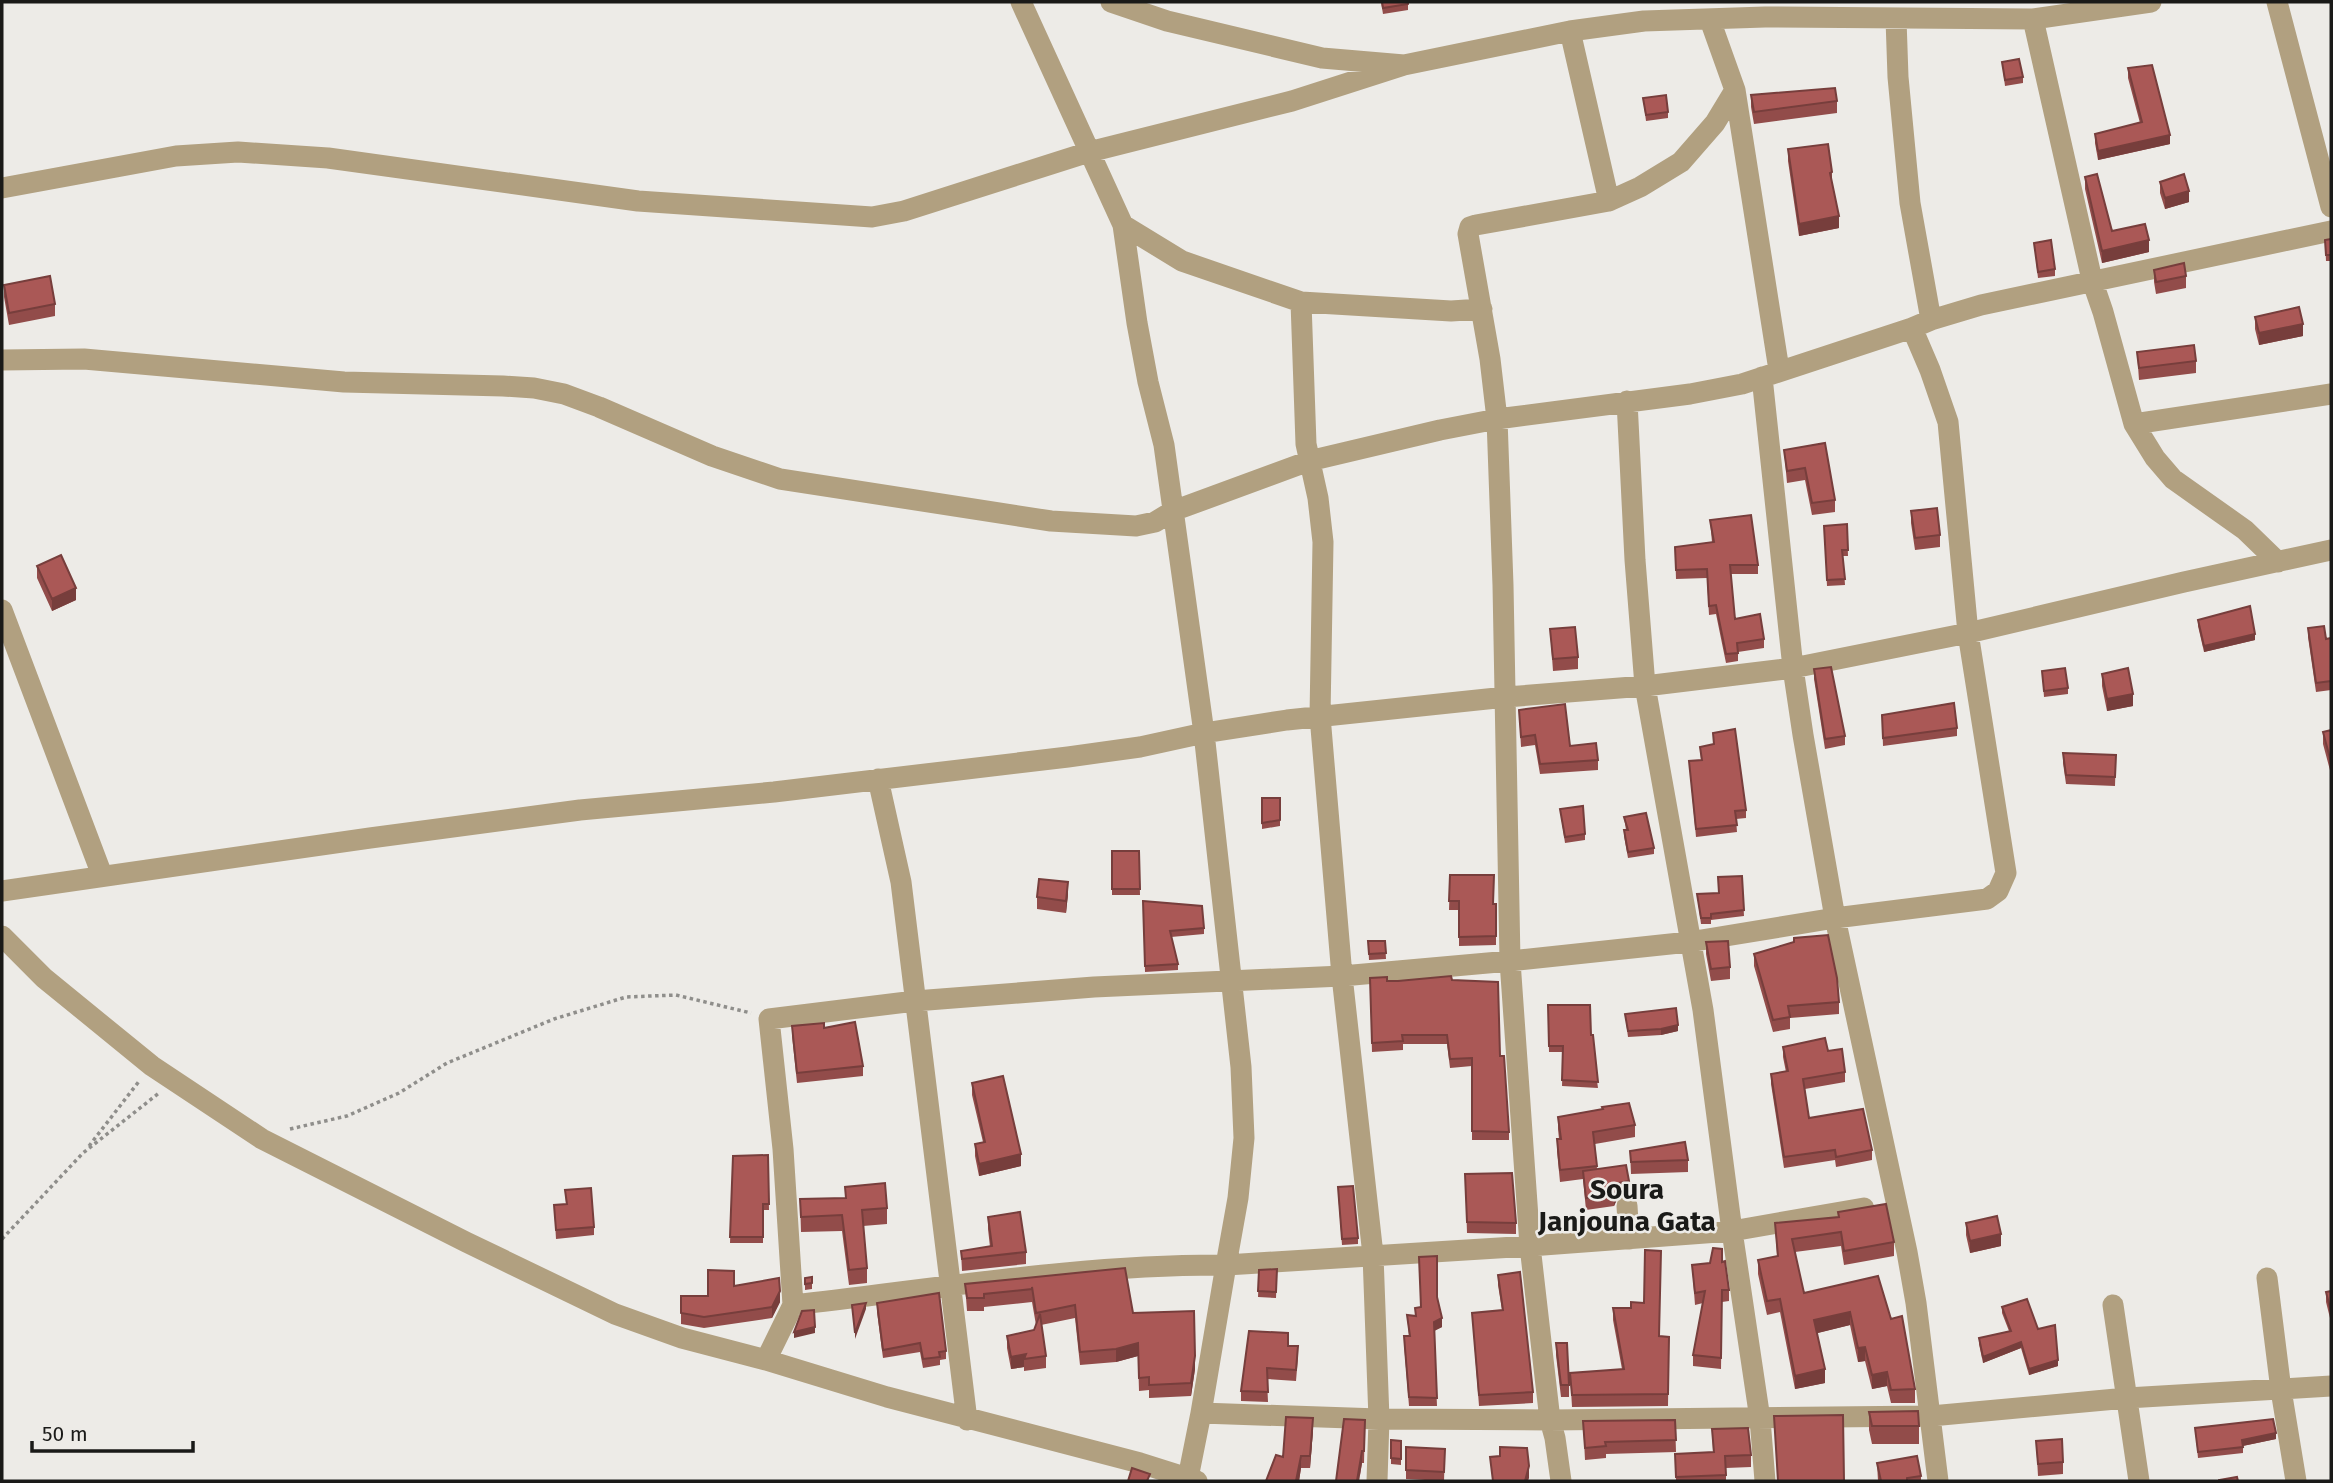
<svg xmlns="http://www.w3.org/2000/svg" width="2333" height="1483" viewBox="0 0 2333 1483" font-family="'Fira Sans',sans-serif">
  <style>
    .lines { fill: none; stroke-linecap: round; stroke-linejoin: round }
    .path { stroke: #8f8e8b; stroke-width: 3.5; stroke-dasharray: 3.5 3.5; stroke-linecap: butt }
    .minor { stroke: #b1a080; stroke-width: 21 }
    .wall { fill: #924c4a }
    .shaded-wall { fill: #773e3c }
    .building { fill: #aa5856; stroke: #773e3c; stroke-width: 2 }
    .labels { text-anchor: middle; stroke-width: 5; stroke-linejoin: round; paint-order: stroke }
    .quarter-label { font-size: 28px; font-weight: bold; fill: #1a1a18; stroke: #edebe7 }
  </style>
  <rect width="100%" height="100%" fill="#edebe7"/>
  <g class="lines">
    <path class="path" d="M290 1129 347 1116 399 1093 447 1063 554 1019 626 997 676 995 751 1013
      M89 1146 140 1080
      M2 1239 83 1153 159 1093"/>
    <path class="minor" d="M1111 2 1167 21 1322 58 1404 65 1570 31 1644 21 1765 17 2033 19 2151 2
      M2277 2 2331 207
      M1896 19 1898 77 1910 203 1931 320
      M2033 19 2092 280 2103 312 2134 424 2155 458 2173 479 2245 530 2278 562
      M1710 20 1735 90 1779 370
      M1570 31 1609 201
      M2 188 176 156 238 152 328 158 638 201 872 217 904 211 1089 152 1292 101 1404 65
      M1123 225 1182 261 1301 302 1451 311 1482 309
      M1301 302 1306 444 1318 498 1323 542 1320 716 1342 976 1373 1255 1379 1419 1377 1481
      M2 360 84 359 344 382 503 386 534 388 564 394 599 407 712 456 780 479 1051 521 1136 526 1155 522 1173 511 1309 461 1440 430 1497 419 1690 394 1742 384 1912 328 1931 320 1981 305 2331 231
      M1762 377 1793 668 1803 735 1835 918 1907 1252 1916 1303 1938 1481
      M1627 401 1635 560 1645 686 1703 1010 1732 1231 1530 1246 1226 1265 1201 1413 1379 1419 1550 1420 1931 1416 2127 1398 2331 1386
      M2134 424 2331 394
      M2 610 102 875
      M878 779 901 882 967 1420
      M2 891 370 838 580 810 774 792 1068 757 1140 747 1204 733 1287 720 1506 697 1645 686 1793 668 1968 633 2184 582 2331 550
      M2 936 44 978 152 1066 262 1139 466 1242 615 1314 682 1338 766 1360 887 1397 1140 1463 1197 1481
      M1627 1206 1629 1239
      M2267 1278 2281 1390 2296 1481
      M793 1305 783 1149 769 1019 915 1001 1094 987 1342 976 1510 961 1689 942 1835 918 1987 899 1998 891 2006 873 1968 633 1948 422 1930 370 1912 328
      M2113 1305 2139 1481
      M766 1360 793 1305C935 1289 1084 1264 1226 1265L1238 1198 1244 1138 1241 1067 1204 733 1164 445 1148 382 1137 323 1123 225 1021 2
      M1188 1478 1201 1413
      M1561 1481 1555 1438 1550 1420 1530 1246 1510 961 1503 585 1497 419 1490 359 1468 234 1470 227 1476 225 1609 201 1640 187 1681 162 1715 123 1735 90
      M1765 1481 1760 1419 1732 1231 1864 1208"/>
  </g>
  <path class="wall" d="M1381 2H1408V10L1383 14Z
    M2002 62 2023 77V83L2005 86Z
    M2128 68 2170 144 2098 160 2095 143V134L2140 123 2128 78Z
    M1751 95 1837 101V113L1754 124 1751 107Z
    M1643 98 1668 112V118L1646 121Z
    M1788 149 1832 172V182L1839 228 1799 236 1788 161Z
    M2085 177 2112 231 2149 252 2102 263 2085 189Z
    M2160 182 2189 202 2165 209 2160 193Z
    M2331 239V261H2326L2325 240Z
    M2034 243 2055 269V276L2038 278Z
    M2154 270 2186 276V288L2156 294 2154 282Z
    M4 285 55 304V316L9 325 4 297Z
    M2255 317 2303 336 2259 345 2255 329Z
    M2137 352 2196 361V373L2139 380Z
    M1825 443 1835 500V512L1812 515 1805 480 1787 483 1784 450Z
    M1911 511 1940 535V547L1915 550 1911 523Z
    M1710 520 1758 565V574H1731L1735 619 1764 639V648L1738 652V661L1726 663 1716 614 1709 615 1707 578 1676 579 1675 547 1712 542Z
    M1847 524 1848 556H1843L1845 585 1827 586 1824 526Z
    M37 566 76 600 52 611 37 578Z
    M2198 620 2255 640 2204 652 2198 626Z
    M2308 628 2326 639 2331 638V690L2316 692 2308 637Z
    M1550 629 1578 657V669L1553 671Z
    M1814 669 1845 736V745L1825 749 1814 679Z
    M2042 671 2068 688V694L2044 697Z
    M2102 674 2133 706 2107 711 2102 686Z
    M1519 710 1570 746 1598 760V770L1540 774 1535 745 1521 747Z
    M1882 715 1957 728V736L1883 746Z
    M2331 730V774L2323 744V732Z
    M1713 733 1746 810V818L1736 819 1737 832 1696 837 1689 761 1701 760 1700 747 1713 745Z
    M2063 753 2116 755 2115 786 2066 784 2063 763Z
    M1262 798H1280V826L1262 829Z
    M1560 809 1585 834V840L1565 843Z
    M1624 817 1654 848V854L1628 858 1624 836V830H1626Z
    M1112 851H1139L1140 895H1112Z
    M1450 875 1494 904H1496V945L1459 946V910H1449Z
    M1742 876 1744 916 1711 920V924H1701L1697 894 1719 893 1718 877Z
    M1068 894 1066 913 1037 909V897Z
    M1143 901 1204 928V934L1171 937 1178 964V970L1145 972Z
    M1368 941H1385L1386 959 1369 960Z
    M1706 942 1730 967V979L1711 981 1706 954Z
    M1754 954 1839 1002V1014L1790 1018V1029L1773 1032 1754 966Z
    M1370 978 1387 981 1452 980 1500 1056 1509 1132V1140H1472V1066L1450 1068 1447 1044H1403V1050L1372 1052Z
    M1548 1005 1591 1035 1598 1088 1562 1086 1563 1052H1549Z
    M1625 1014 1678 1031 1661 1035 1628 1037Z
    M792 1026 824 1028 863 1066V1076L797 1083 792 1036Z
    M1783 1047 1828 1051 1845 1072V1082L1805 1089 1809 1118 1872 1150V1160L1836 1167 1835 1160 1784 1168 1771 1084V1074L1786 1072 1783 1057Z
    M972 1083 1021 1166 979 1176 975 1156V1144L983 1142 972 1095Z
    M1558 1117 1635 1125V1137L1595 1144 1597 1169 1629 1193 1619 1195 1614 1206 1586 1210 1583 1179 1560 1182 1557 1151V1139H1559L1558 1129Z
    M1630 1151 1688 1160V1172L1631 1174Z
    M768 1155 769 1210H763V1243H730L733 1156Z
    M1465 1174 1516 1223V1234L1467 1233Z
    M845 1187 887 1208V1224L863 1226 867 1268V1283L849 1285 842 1231 801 1232 800 1199 845 1198Z
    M565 1190 594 1227V1235L556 1239 554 1205 566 1204Z
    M1338 1193 1358 1238V1244L1342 1245Z
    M1838 1212 1894 1242V1256L1844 1265 1841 1246 1795 1252 1804 1293 1891 1319 1915 1389V1403H1891L1887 1386 1872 1389 1865 1361 1858 1362 1850 1325 1817 1333 1825 1383 1795 1389 1780 1312 1767 1315 1758 1274V1260L1777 1256 1775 1223 1838 1217Z
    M988 1217 1026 1252V1264L962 1271 961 1251 990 1247 988 1229Z
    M1966 1223 2001 1246 1970 1253 1966 1235Z
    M1722 1262 1729 1290V1301L1722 1302 1721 1369 1693 1366V1355L1703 1303 1695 1305 1692 1265Z
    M1125 1268 1133 1313 1195 1369 1191 1396 1149 1398V1390L1139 1391 1138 1356 1116 1362 1080 1365 1075 1318 1041 1325 1046 1356V1368L1024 1371V1367L1011 1369 1007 1348V1336L1034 1330 1036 1325 1032 1302 984 1307V1311H967L965 1284Z
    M1277 1269 1276 1298 1258 1297 1259 1270Z
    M1498 1275 1533 1392V1403L1479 1406 1472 1313 1502 1310 1498 1285Z
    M812 1277V1289L805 1290V1284Z
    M734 1286 780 1302 772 1318 704 1328 681 1324V1296H708Z
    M2331 1291V1322L2326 1302V1292Z
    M1437 1297 1442 1327 1434 1331 1437 1406H1409L1404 1344V1336H1409L1407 1315 1415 1316V1308L1420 1307Z
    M877 1303 946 1351V1359L940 1360V1365L923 1368 920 1352 883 1358 877 1312Z
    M2002 1307 2038 1329 2058 1366 2029 1375 2021 1348 1983 1363 1979 1344V1338L2009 1331 2002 1313Z
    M1613 1308 1659 1336 1669 1337 1668 1406 1572 1407 1570 1373 1622 1369 1613 1320Z
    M1556 1343 1569 1385V1397H1561L1556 1355Z
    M1288 1346 1298 1357 1296 1381 1267 1379 1268 1402 1241 1401V1391Z
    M1869 1412 1919 1426V1444H1872L1869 1430Z
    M1365 1420 1364 1463H1362L1359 1481Z
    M1675 1420 1676 1452 1606 1454V1458L1585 1460 1583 1421Z
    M2195 1428 2276 1439 2243 1446V1453L2198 1458Z
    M1712 1429 1751 1455V1467L1726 1468V1481H1676L1675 1454 1713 1452Z
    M1313 1430 1310 1468H1301L1299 1481H1266L1283 1457Z
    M1391 1440 1401 1441V1465L1391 1464Z
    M2036 1441 2063 1462V1474L2038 1476Z
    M1406 1447 1445 1449 1444 1481 1406 1479Z
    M1877 1463 1921 1476V1481H1878Z"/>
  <path class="shaded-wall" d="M2170 135V144L2098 160V151Z
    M2189 191V202L2165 209V198Z
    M1839 216V228L1799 236V224Z
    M2149 240V252L2102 263V251Z
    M2303 324V336L2259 345V333Z
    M76 588V600L52 611V599Z
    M2255 634V640L2204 652V646Z
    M2133 694V706L2107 711V699Z
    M1068 882V894L1066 913V901Z
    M1678 1025V1031L1661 1035V1029Z
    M1021 1154V1166L979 1176V1164Z
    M1629 1181V1193L1619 1195 1614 1206V1194L1619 1183Z
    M2001 1234V1246L1970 1253V1241Z
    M780 1291V1302L772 1318V1307Z
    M866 1303V1309L855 1339V1333Z
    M1850 1312V1325L1814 1334V1320Z
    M1442 1318V1327L1434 1331V1322Z
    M815 1327V1333L794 1338V1332Z
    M2021 1342V1348L1983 1363V1357Z
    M1138 1343V1356L1116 1362V1349Z
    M1865 1347V1361L1858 1362V1348Z
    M1026 1354 1024 1359V1367L1011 1369V1357Z
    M1195 1356V1369L1191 1396V1383Z
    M2058 1360V1366L2029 1375V1369Z
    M1825 1369V1383L1795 1389V1376Z
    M1887 1372V1386L1872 1389V1375Z
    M1313 1418V1430L1310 1468V1456Z
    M2276 1433V1439L2242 1446V1440Z
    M1362 1451V1463L1359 1481H1357Z
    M1301 1456V1468L1299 1481H1296Z
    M1529 1466V1478L1528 1481H1525Z"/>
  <path class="building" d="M1382 2H1408V4L1383 8Z
    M2019 59 2023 77 2005 80 2002 62Z
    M2152 65 2170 135 2098 151 2095 134 2142 122 2128 68Z
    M1835 88 1837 101 1754 112 1751 95Z
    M1666 95 1668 112 1646 115 1643 98Z
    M1828 144 1832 172 1830 173 1839 216 1799 224 1788 149Z
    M2097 174 2112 231 2145 224 2149 240 2102 251 2085 177Z
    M2184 174 2189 191 2165 198 2160 182Z
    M2331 239V255H2326L2325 240Z
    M2051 240 2055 269 2038 272 2034 243Z
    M2184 263 2186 276 2156 282 2154 270Z
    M50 276 55 304 9 313 4 285Z
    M2299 307 2303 324 2259 333 2255 317Z
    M2194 345 2196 361 2139 368 2137 352Z
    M1825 443 1835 500 1812 503 1805 468 1787 471 1784 450Z
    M1937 508 1940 535 1915 538 1911 511Z
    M1751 515 1758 565H1730L1735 619 1760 614 1764 639 1737 643 1738 653 1726 654 1716 605 1709 606 1707 569 1676 570 1675 547 1714 542 1710 520Z
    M1847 524 1848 550H1842L1845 579 1827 580 1824 526Z
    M61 555 76 588 52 599 37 566Z
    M2250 606 2255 634 2204 646 2198 620Z
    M2324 626 2326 639 2331 638V681L2316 683 2308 628Z
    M1575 627 1578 657 1553 659 1550 629Z
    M1831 667 1845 736 1825 739 1814 669Z
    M2065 668 2068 688 2044 691 2042 671Z
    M2128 668 2133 694 2107 699 2102 674Z
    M1954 703 1957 728 1883 738 1882 715Z
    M1565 704 1570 746 1596 743 1598 760 1540 764 1535 735 1521 737 1519 710Z
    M1735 729 1746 810 1735 811 1737 825 1696 829 1689 761 1702 760 1700 747 1714 744 1713 733Z
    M2331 730V762L2323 732Z
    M2063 753 2116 755 2115 777 2066 775Z
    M1262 798H1280V820L1262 823Z
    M1583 806 1585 834 1565 837 1560 809Z
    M1646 813 1654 848 1628 852 1624 830H1628L1624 817Z
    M1112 851H1139L1140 889H1112Z
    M1450 875H1494L1493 904H1496V936L1459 937V901H1449Z
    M1742 876 1744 910 1711 914V918H1701L1697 894 1719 893 1718 877Z
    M1039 879 1068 882 1066 901 1037 897Z
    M1143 901 1202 906 1204 928 1170 931 1178 964 1145 966Z
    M1828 935 1837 978 1839 1002 1788 1006 1790 1017 1773 1020 1754 954 1794 942V938Z
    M1368 941H1385L1386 953 1369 954Z
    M1728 941 1730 967 1711 969 1706 942Z
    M1451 976 1452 980 1498 982 1500 1056H1504L1509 1132 1472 1131V1058L1450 1059 1447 1035H1402L1403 1041 1372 1043 1370 978 1387 977V981H1398Z
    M1548 1005H1590L1591 1035H1593L1598 1082 1562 1080 1563 1046H1549Z
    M1676 1008 1678 1025 1661 1029 1628 1031 1625 1014Z
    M855 1022 863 1066 797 1073 792 1026 824 1023V1028Z
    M1825 1038 1828 1051 1842 1049 1845 1072 1803 1079 1809 1118 1863 1109 1872 1150 1836 1157 1835 1150 1784 1157 1771 1074 1788 1071 1783 1047Z
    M1003 1076 1021 1154 979 1164 975 1144 985 1142 972 1083Z
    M1629 1103 1635 1125 1593 1132 1597 1166 1560 1170 1557 1139H1561L1558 1117 1603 1109 1602 1107Z
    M1685 1142 1688 1160 1631 1162 1630 1151Z
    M768 1155 769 1204H763V1237H730L733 1156Z
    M1626 1165 1629 1181 1619 1183 1614 1194 1586 1198 1583 1171Z
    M1512 1173 1516 1223 1467 1222 1465 1174Z
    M885 1183 887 1208 862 1210 867 1268 849 1270 842 1215 801 1217 800 1199 846 1198 845 1187Z
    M1353 1186 1358 1238 1342 1239 1338 1187Z
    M591 1188 594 1227 556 1230 554 1205 567 1204 565 1190Z
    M1886 1204 1894 1242 1844 1251 1841 1232 1792 1239 1804 1293 1878 1276 1891 1319 1902 1316 1915 1389 1891 1390 1887 1372 1872 1375 1865 1347 1858 1348 1850 1312 1814 1320 1825 1369 1795 1376 1780 1299 1767 1301 1758 1260 1778 1256 1775 1223 1839 1217 1838 1212Z
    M1020 1212 1026 1252 962 1259 961 1251 992 1246 988 1217Z
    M1997 1216 2001 1234 1970 1241 1966 1223Z
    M1713 1248 1722 1249V1262L1725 1261 1729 1290H1722L1721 1358 1693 1355 1705 1291 1695 1293 1692 1265 1710 1263Z
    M1645 1250 1661 1251 1659 1336 1669 1337 1668 1394 1572 1395 1570 1373 1624 1369 1613 1308H1631V1302L1644 1303Z
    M1437 1256V1297L1442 1318 1434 1322 1437 1398 1409 1397 1404 1336H1410L1407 1315 1416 1316 1415 1308 1421 1307 1419 1257Z
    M1125 1268 1133 1313 1194 1311 1195 1356 1191 1383 1149 1385V1377L1139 1378 1138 1343 1116 1349 1080 1352 1075 1305 1036 1313 1032 1287V1289L984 1294V1298H967L965 1284Z
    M1277 1269 1276 1292 1258 1291 1259 1270Z
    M708 1270 734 1271V1286L779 1278 780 1291 772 1307 704 1317 681 1313V1296H708Z
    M1520 1272 1533 1392 1479 1395 1472 1313 1503 1310 1498 1275Z
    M812 1277V1283L805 1284V1278Z
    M2331 1291V1312L2326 1292Z
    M939 1293 946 1351 939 1352 940 1357 923 1359 920 1343 883 1350 877 1303Z
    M2027 1299 2038 1329 2055 1325 2058 1360 2029 1369 2021 1342 1983 1357 1979 1338 2011 1331 2002 1307Z
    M866 1303 855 1333 852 1305Z
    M814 1310 815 1327 794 1332 802 1311Z
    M1040 1314 1046 1356 1024 1359 1026 1354 1011 1357 1007 1336 1034 1330Z
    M1249 1331 1288 1333V1346H1298L1296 1370 1267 1368 1268 1392 1241 1391Z
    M1556 1343H1567L1569 1385H1561Z
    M1918 1411 1919 1426H1872L1869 1412Z
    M1843 1415 1844 1481H1778L1774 1416Z
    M1286 1417 1313 1418 1310 1456H1301L1296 1481H1266L1276 1455 1283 1457Z
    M1344 1419 1365 1420 1364 1451H1362L1357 1481H1336Z
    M2273 1419 2276 1433 2242 1440 2243 1447 2198 1452 2195 1428Z
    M1675 1420 1676 1440 1605 1442 1606 1446 1585 1448 1583 1421Z
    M1748 1428 1751 1455 1725 1456 1726 1475 1676 1477 1675 1454 1714 1452 1712 1429Z
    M2062 1439 2063 1462 2038 1464 2036 1441Z
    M1391 1440 1401 1441V1459L1391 1458Z
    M1406 1447 1445 1449 1444 1472 1406 1470Z
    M1500 1447 1527 1448 1529 1466 1525 1481H1493L1490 1457 1500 1456Z
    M1917 1456 1921 1476 1907 1478V1481H1881L1877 1463Z
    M1132 1468 1150 1474 1147 1481H1128Z
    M2237 1477 2238 1481H2219V1480Z"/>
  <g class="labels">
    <g class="quarter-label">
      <text x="1627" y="1199">Soura<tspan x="1627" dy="32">Janjouna Gata</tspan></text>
    </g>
  </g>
  <rect width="2333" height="1483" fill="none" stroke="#1a1a18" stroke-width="7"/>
  <path d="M32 1441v10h161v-10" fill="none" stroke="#1a1a18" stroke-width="3.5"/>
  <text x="42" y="1441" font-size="21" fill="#1a1a18" stroke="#edebe7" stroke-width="5" paint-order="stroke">50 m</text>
</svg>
